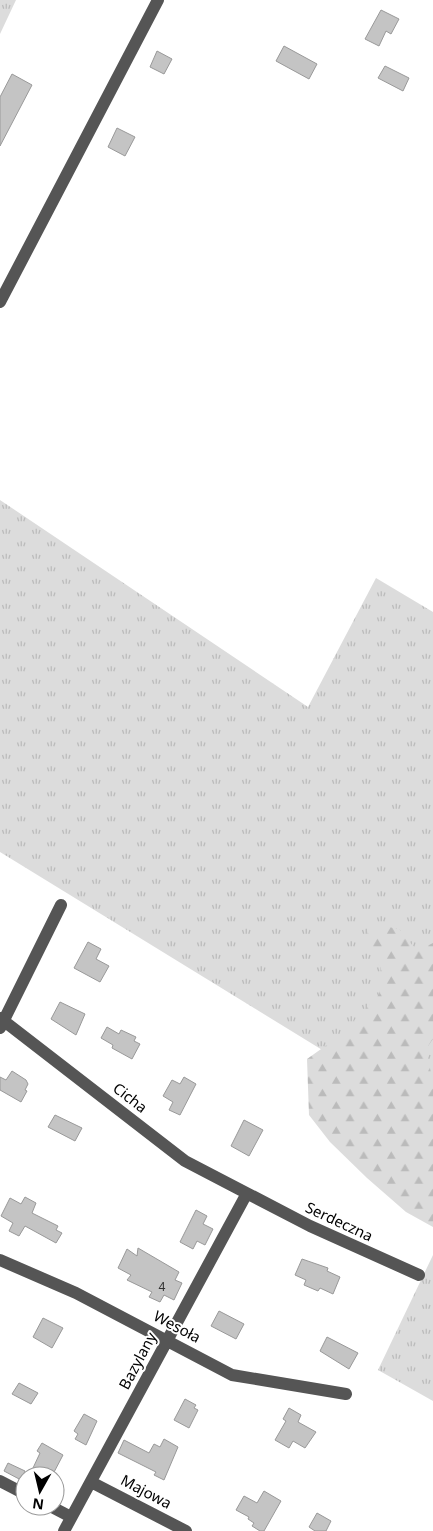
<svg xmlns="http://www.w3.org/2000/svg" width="433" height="1531" viewBox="0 0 433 1531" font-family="'Noto Sans',sans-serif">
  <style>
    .grass { fill: url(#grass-tufts) }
    .forest { fill: url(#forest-firs) }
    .building { fill: #c4c4c4; stroke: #999 }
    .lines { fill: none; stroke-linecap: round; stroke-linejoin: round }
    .minor { stroke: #555; stroke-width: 12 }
    .labels { text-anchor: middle; stroke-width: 4; stroke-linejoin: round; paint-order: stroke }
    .number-label { font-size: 12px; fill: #313131 }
    .street-label { font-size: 15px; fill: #000; stroke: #fff }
  </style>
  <defs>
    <pattern id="grass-tufts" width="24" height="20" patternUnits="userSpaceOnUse" patternTransform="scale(1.25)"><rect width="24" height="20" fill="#dcdcdc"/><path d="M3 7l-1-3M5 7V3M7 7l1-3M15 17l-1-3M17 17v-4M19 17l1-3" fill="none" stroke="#bbb"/></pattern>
    <pattern id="forest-firs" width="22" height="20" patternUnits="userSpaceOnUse" patternTransform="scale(1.25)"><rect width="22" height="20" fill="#dcdcdc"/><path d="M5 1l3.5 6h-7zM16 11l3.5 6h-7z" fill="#bbb"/></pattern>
  </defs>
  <rect width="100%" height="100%" fill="#fff"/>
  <path class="grass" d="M0 0H16L0 34Z
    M0 500 308 707 376 578 433 612V1118L0 852Z
    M433 1255V1401L378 1370Z"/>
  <path class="forest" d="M369 921 400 930 417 951 433 943V1039L426 1049 431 1073 433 1074V1227L406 1212 367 1178 330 1142 309 1115 307 1059 338 1037 379 995 381 968 366 945Z"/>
  <path class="building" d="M381 10 399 19 391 34 386 31 379 46 365 39Z
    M284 46 317 64 309 79 276 61Z
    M157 51 172 59 164 74 150 67Z
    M385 66 409 78 403 91 378 78Z
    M12 74 32 85 0 146V97Z
    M117 128 135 137 125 156 108 147Z
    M88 942 101 949 96 959 109 966 100 982 74 968Z
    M60 1002 85 1014 76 1035 51 1019Z
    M107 1027 119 1034 121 1030 136 1037 134 1041 140 1044 132 1059 112 1048 113 1045 101 1038Z
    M12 1071 26 1080 28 1084 25 1090 27 1091 21 1102 0 1090V1077L6 1080Z
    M184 1077 196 1084 180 1115 169 1110 173 1102 163 1096 172 1080 180 1084Z
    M55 1115 82 1128 75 1141 48 1127Z
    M244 1120 263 1130 249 1156 231 1146Z
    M25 1197 36 1203 32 1213 58 1226 56 1230 62 1233 56 1243 25 1226 19 1236 9 1231 13 1223 1 1216 10 1198 21 1204Z
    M196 1210 207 1216 203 1224 213 1229 205 1245 197 1241 193 1249 180 1242Z
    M138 1248 179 1272 175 1280 182 1283 174 1300 164 1295 160 1302 149 1297 152 1292 127 1280 131 1275 118 1268 127 1249 137 1256Z
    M302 1259 328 1268 327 1271 340 1277 333 1294 320 1288 318 1291 304 1285 306 1280 295 1275Z
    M219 1311 244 1324 236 1339 211 1326Z
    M43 1318 63 1328 52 1348 33 1337Z
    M327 1337 358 1353 349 1369 320 1351Z
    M19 1383 38 1393 31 1404 12 1394Z
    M185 1399 196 1405 194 1408 198 1410 189 1428 174 1420Z
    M289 1408 301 1415 298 1422 316 1432 305 1448 293 1441 289 1448 275 1440 286 1421 283 1419Z
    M84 1414 97 1421 86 1445 75 1439 78 1434 74 1431Z
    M164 1439 178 1447 164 1480 154 1475 156 1472 118 1453 124 1440 149 1453 154 1444 160 1447Z
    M42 1443 63 1455 52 1476 33 1468 40 1453 37 1451Z
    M8 1463 25 1471 21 1480 4 1471Z
    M264 1491 281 1501 264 1531H260L252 1526 254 1523 248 1519 249 1517 236 1510 244 1496 257 1503Z
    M317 1513 331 1521 326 1531H315L309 1527Z"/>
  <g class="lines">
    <path class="minor" d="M0 302 158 0
      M0 1018 185 1161 310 1226 419 1275
      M0 1028 61 905
      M0 1260 76 1293 232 1375 346 1394
      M0 1481 25 1494
      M91 1482 186 1531
      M50 1506 71 1517
      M64 1531 246 1195"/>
  </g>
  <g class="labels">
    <g class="number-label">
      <text x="162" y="1291">4</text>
    </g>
    <g class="street-label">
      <text transform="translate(130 1098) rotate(38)" y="5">Cicha</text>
      <text transform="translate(339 1222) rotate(25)" y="5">Serdeczna</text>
      <text transform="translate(177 1327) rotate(28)" y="5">Wesoła</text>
      <text transform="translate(138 1361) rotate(-62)" y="5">Bazylany</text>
      <text transform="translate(146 1492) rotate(28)" y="5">Majowa</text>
    </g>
  </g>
  <g transform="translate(40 1491) rotate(188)"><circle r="24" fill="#ffffff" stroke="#999999"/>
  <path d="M0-4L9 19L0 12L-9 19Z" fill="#000000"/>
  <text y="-8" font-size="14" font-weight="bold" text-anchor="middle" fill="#000000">N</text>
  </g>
</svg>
